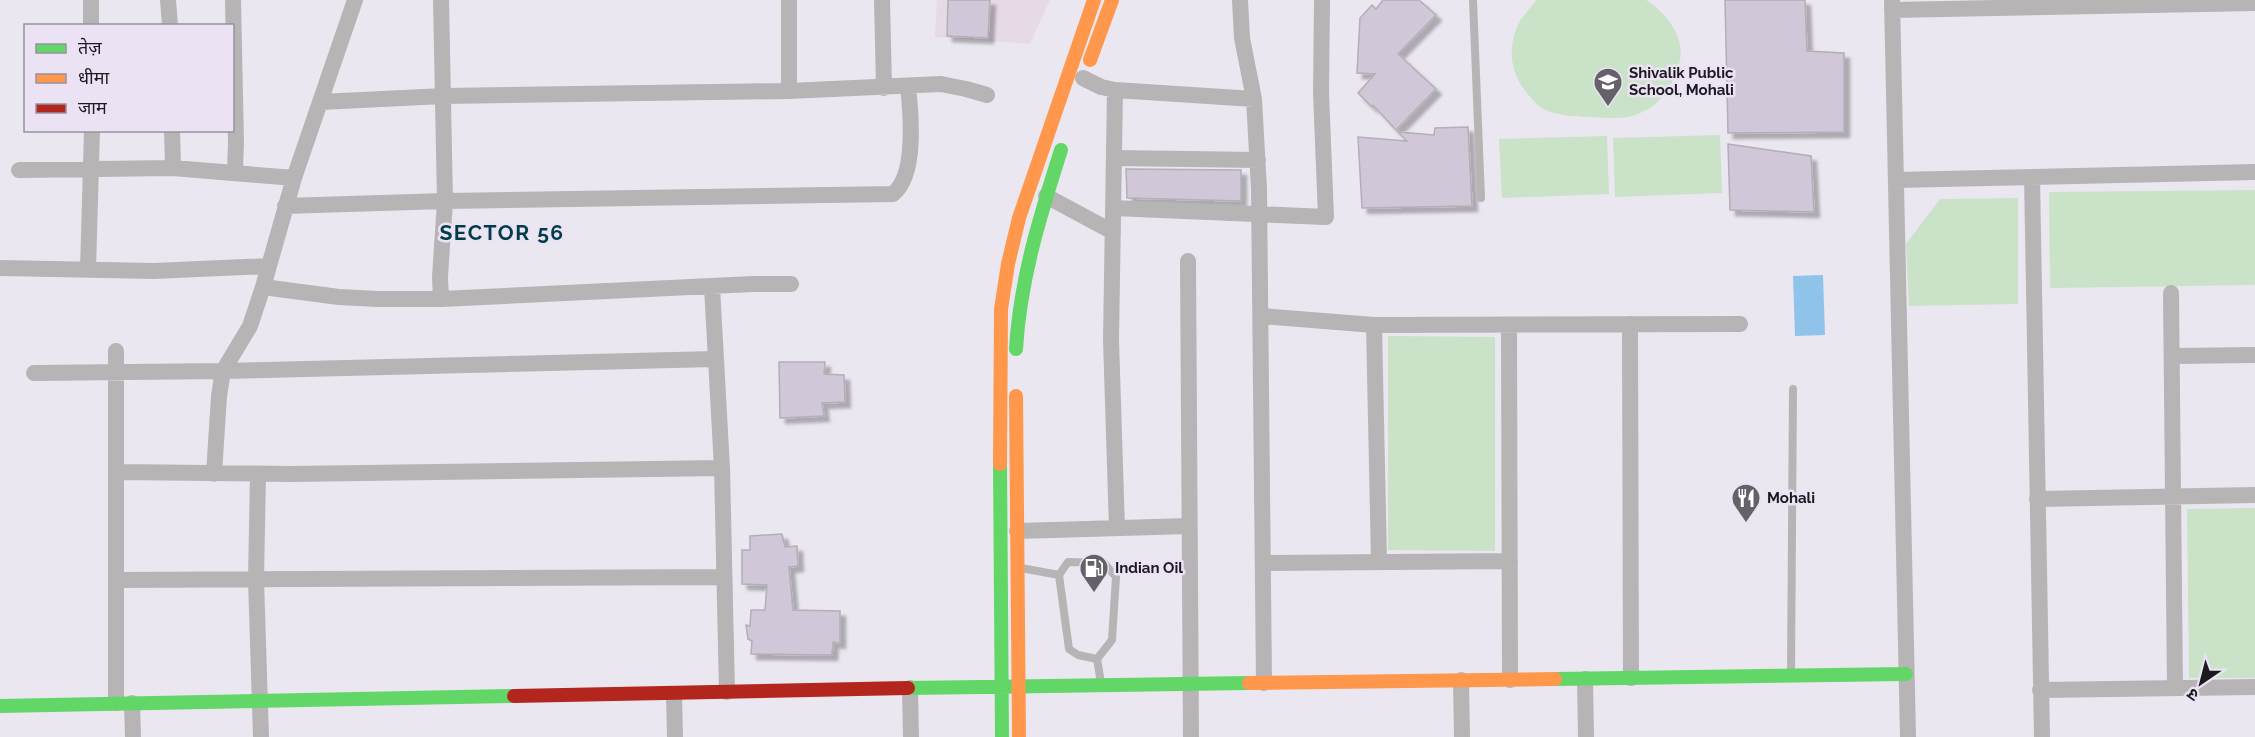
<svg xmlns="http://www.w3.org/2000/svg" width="2255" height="737" viewBox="0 0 2255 737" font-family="Raleway,'Noto Sans Devanagari',sans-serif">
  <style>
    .medical { fill: #e6dae7 }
    .green { fill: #cae2c8 }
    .water { fill: #8fc3e9 }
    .building { fill: #d0c7d8; stroke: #b2afb6; stroke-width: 1.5; filter: url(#shadow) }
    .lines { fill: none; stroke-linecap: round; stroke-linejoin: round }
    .lane { stroke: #b7b4b6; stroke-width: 8 }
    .street { stroke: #b7b4b6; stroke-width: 16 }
    .fast { stroke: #63d668; stroke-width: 14 }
    .slow { stroke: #ff974d; stroke-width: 14 }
    .jam { stroke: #b3261e; stroke-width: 14 }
    .labels { text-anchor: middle; stroke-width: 5; stroke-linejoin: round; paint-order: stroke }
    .poi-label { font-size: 15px; font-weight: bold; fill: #1c191f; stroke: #ebe3f4; text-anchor: start }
    .district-label { font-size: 21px; font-weight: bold; letter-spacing: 1.5px; fill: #003c4a; stroke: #ebe3f4 }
  </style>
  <defs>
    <filter id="shadow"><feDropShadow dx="5.5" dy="5.5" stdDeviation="1.5" flood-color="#0004"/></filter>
  </defs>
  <rect width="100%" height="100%" fill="#ebe7f0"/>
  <path class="medical" d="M937 0H1050L1030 44 935 37Z"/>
  <path class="green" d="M1536 0H1646C1665 12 1685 36 1680 60 1675 82 1662 105 1640 113 1625 120 1606 118 1590 117 1575 116 1559 116 1545 110 1541 108 1537 104 1534 101 1514 81 1506 58 1516 30 1519 19 1530 9 1536 0Z
    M1720 135 1722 193 1615 197 1613 138Z
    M1607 136 1609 194 1502 198 1499 139Z
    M2255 190V285L2050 288 2049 192Z
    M2018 198V304L1909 306 1906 244 1940 199Z
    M1388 336 1495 337V551L1388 550Z
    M2255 508V678H2189L2187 509Z"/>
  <path class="water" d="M1823 275 1825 335 1795 336 1793 276Z"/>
  <path class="building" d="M948 0H990L988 38 947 36Z
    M1383 0H1419L1436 15 1398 54 1436 89 1396 130 1373 105 1372 107 1358 93 1375 74 1357 73 1360 18 1372 5 1376 9Z
    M1725 0H1805L1807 51 1844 53V132L1728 133Z
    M1468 127 1472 206 1362 208 1358 137 1407 141 1398 132 1434 135 1435 128Z
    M1728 144 1811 156 1814 212 1730 210Z
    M1126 169 1241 170V201L1127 198Z
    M779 362H825L824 374 844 375 845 402 822 403 824 416 780 418Z
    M782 534 785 547 797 546 798 566 789 567 793 610 840 611V643L833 642 832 655 751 654 752 641 748 639 746 625 750 626 751 610H765L767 585 742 584V550H750V536Z"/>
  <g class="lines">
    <path class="lane" d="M1473 0 1481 198
      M1021 568 1059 575 1068 562 1104 563 1116 577 1112 640 1097 659 1101 683
      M1059 575 1069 649 1078 655 1097 659
      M1791 673 1793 389"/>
    <path class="street" d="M91 0V26
      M168 0 170 26
      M233 0 236 143 235 171
      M882 0 884 88
      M1240 0 1242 38 1254 99 1259 189 1264 683
      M1892 0 1908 737
      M1892 10 2255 3
      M1083 78 1101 87 1115 90 1254 99
      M1115 90 1111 340 1117 528
      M789 91V0
      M320 102 444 96 789 91 941 84 966 89 987 95
      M172 130 173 168
      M1114 158 1258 160
      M19 170 173 168 294 178
      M2032 177 2042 737
      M1896 180 2255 172
      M1046 196 1113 232
      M285 206 445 201 893 194C917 175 911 114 908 86
      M1114 208 1326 217 1321 93 1322 0
      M1188 261 1191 737
      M0 268 154 271 269 266
      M88 270 92 130
      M263 287 339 297 378 299H441L753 284H791
      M712 287 722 468 727 692
      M2171 293 2175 688
      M441 299 440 277 445 201 441 0
      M1261 316 1374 325 1740 324
      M1630 324 1631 678
      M1374 325 1379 562
      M1509 325 1510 680
      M116 351V703
      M2172 356 2255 355
      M34 373 223 371 715 359
      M117 472 290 474 722 468
      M214 474 219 396 223 371 250 326 263 287 294 178 355 0
      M258 474 256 580 261 737
      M2037 499 2255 495
      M1017 531 1189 526
      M1264 563 1510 561
      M117 580 723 577
      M1585 679 1586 737
      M1461 680 1462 737
      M910 688 911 737
      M2040 690 2255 687
      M674 694 675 737
      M132 703 133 737"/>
    <path class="fast" d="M1016 349C1020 280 1040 216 1061 150
      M1000 464 1002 737
      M1555 679 1906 674
      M908 688 1249 683
      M0 706 514 696"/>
    <path class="slow" d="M1090 60 1112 0
      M1016 396 1019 737
      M1000 464 1001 309 1008 264 1019 218 1094 0
      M1249 683 1555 679"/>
    <path class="jam" d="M514 696 908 688"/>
  </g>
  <defs>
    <g id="school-pin" transform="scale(1.5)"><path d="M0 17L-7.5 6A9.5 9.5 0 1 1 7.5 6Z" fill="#646168" stroke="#ebe3f4"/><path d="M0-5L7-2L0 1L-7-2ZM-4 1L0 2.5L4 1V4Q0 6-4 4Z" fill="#fff"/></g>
    <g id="restaurant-pin" transform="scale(1.5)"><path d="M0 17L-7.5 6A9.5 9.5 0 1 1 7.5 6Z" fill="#646168" stroke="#ebe3f4"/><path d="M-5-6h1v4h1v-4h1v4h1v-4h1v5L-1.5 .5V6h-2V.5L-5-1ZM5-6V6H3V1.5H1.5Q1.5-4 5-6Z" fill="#fff"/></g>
    <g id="fuel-pin" transform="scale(1.5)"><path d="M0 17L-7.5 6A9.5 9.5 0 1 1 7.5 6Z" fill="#646168" stroke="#ebe3f4"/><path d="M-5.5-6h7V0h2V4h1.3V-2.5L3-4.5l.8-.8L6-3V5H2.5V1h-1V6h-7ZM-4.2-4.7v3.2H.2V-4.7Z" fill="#fff"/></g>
  </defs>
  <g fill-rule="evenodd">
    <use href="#school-pin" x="1608" y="82"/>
    <use href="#restaurant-pin" x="1746" y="498"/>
    <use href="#fuel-pin" x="1094" y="568"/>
  </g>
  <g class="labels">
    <g class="poi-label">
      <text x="1629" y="78">Shivalik Public<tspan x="1629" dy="17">School, Mohali</tspan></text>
      <text x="1767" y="503">Mohali</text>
      <text x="1115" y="573">Indian Oil</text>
    </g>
    <g class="district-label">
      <text x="502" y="240">SECTOR 56</text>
    </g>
  </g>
  <rect x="24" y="24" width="210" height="108" fill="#ebe3f4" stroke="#98929f" stroke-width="1.5"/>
  <rect x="36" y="44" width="30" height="9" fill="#63d668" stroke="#98929f" stroke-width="1.5"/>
  <text x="78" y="54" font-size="18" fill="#1c191f">तेज़</text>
  <rect x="36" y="74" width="30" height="9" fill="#ff974d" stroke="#98929f" stroke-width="1.5"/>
  <text x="78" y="84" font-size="18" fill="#1c191f">धीमा</text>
  <rect x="36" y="104" width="30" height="9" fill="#b3261e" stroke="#98929f" stroke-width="1.5"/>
  <text x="78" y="114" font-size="18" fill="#1c191f">जाम</text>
  <g transform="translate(2201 683) rotate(215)" stroke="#ebe3f4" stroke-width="4.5" paint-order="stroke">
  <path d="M0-4.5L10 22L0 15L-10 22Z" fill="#1c191f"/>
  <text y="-9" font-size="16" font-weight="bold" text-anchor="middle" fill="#1c191f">उ</text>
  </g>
</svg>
